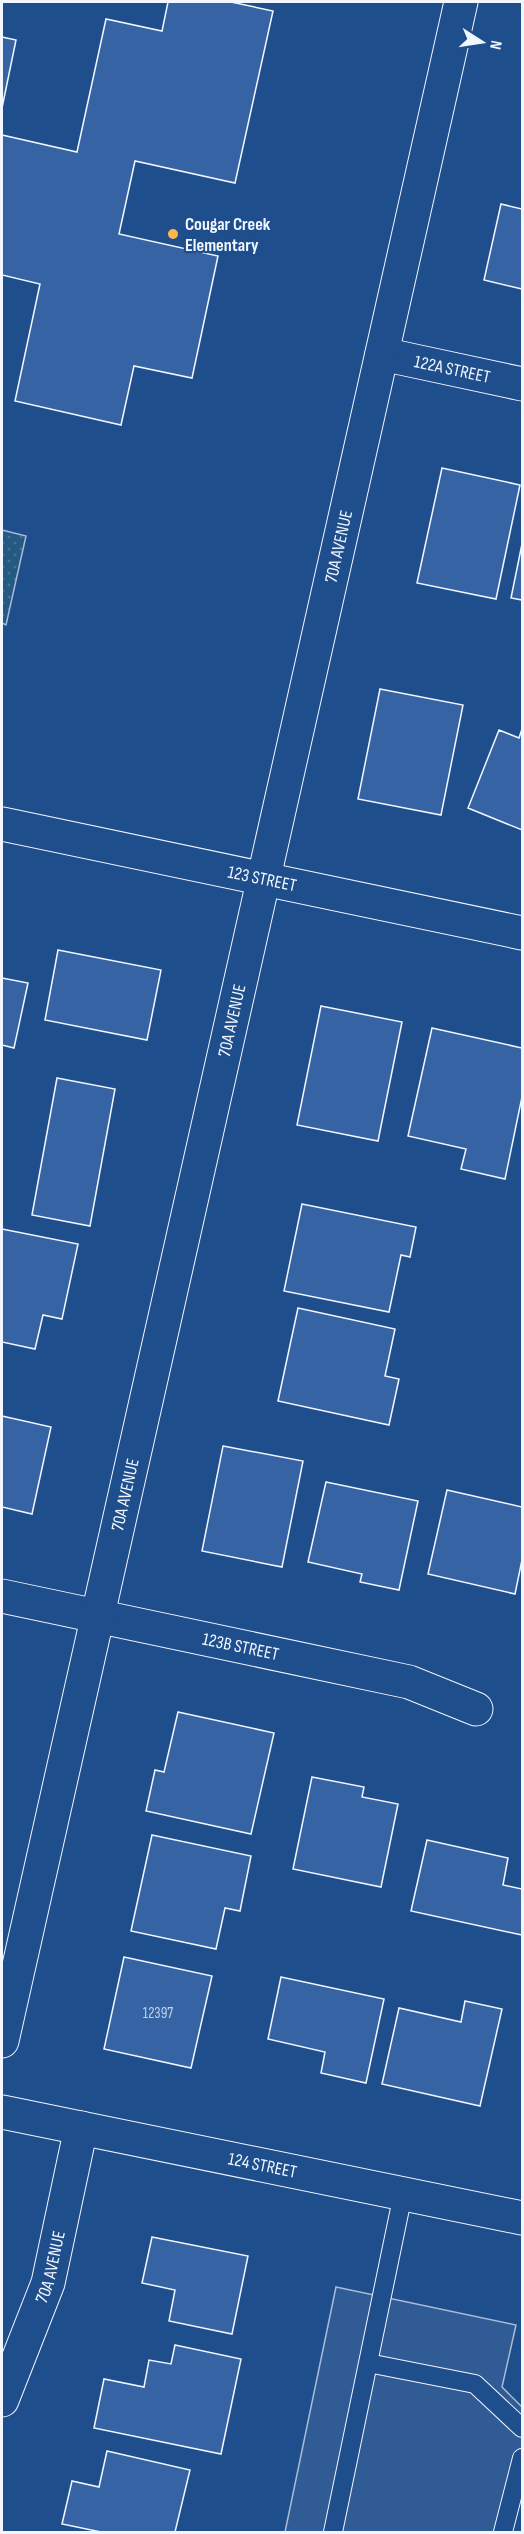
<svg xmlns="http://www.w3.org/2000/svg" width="524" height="2534" viewBox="0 0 524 2534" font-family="'Sofia Sans Condensed',sans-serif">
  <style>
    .green { fill: url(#green-dots); stroke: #a8bbd7; stroke-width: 1.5 }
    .parking { fill: #305b95; stroke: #a8bbd7; stroke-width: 1.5 }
    .building { fill: #3563a3; stroke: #f2f6ff; stroke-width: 1.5 }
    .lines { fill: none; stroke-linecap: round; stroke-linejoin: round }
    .lane-casing { stroke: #f2f6ff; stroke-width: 20 }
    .street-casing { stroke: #f2f6ff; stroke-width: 35 }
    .secondary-casing { stroke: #f2f6ff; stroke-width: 35 }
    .lane { stroke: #1f4e8c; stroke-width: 18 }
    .street { stroke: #1f4e8c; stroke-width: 33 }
    .secondary { stroke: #1f4e8c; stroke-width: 33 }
    .poi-dot { fill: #ffb74d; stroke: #1f4e8c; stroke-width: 2 }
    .labels { text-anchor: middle; stroke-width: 4.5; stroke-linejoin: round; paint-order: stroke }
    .number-label { font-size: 15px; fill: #c3d1e8 }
    .poi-label { font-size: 18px; font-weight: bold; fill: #f2f6ff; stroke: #1f4e8c; text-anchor: start }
    .street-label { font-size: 18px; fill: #f2f6ff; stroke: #1f4e8c }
  </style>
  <defs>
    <pattern id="green-dots" width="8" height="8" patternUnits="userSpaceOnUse" patternTransform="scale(1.5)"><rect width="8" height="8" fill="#245a82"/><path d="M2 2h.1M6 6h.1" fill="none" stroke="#447295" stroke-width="1.8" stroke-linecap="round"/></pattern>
  </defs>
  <rect width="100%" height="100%" fill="#1f4e8c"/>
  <path class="green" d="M2 530 26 536 6 625 2 623Z"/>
  <path class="parking" d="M336 2287 516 2325 502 2387 522 2407V2499L513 2497 505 2532H285Z"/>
  <path class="building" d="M168 2H231L273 11 235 183 135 161 119 234 218 256 192 378 134 366 121 425 15 401 40 284 2 275V135L77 152 106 19 162 31Z
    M2 37 16 40 2 108Z
    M501 204 522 209V289L484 280Z
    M442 468 520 485 496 599 417 583Z
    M522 544V600L511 598Z
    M380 689 463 705 441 815 358 799Z
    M522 729V830L468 808 499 730 519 738Z
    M58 950 161 970 147 1040 45 1020Z
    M2 978 28 983 14 1048 2 1045Z
    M321 1006 402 1022 378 1141 297 1125Z
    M432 1028 522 1048V1097L505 1179 461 1169 466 1149 408 1136Z
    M57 1078 115 1089 90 1226 32 1215Z
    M302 1204 416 1227 410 1257 401 1255 389 1312 284 1291Z
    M2 1229 78 1244 62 1319 43 1315 35 1349 2 1342Z
    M298 1308 395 1329 385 1376 399 1379 389 1425 278 1401Z
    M2 1416 51 1427 32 1514 2 1507Z
    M223 1446 303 1461 282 1567 202 1551Z
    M326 1482 418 1501 399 1590 360 1582 362 1574 308 1562Z
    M447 1490 522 1507V1560L515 1594 428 1574Z
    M178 1712 274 1733 251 1834 146 1811 155 1770 164 1772Z
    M312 1777 364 1787 362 1797 398 1804 381 1887 293 1869Z
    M152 1835 251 1856 240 1911 225 1908 216 1949 131 1931Z
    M427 1840 508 1858 503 1885 522 1889V1935L411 1911Z
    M124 1957 212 1976 191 2068 104 2049Z
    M281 1977 384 1999 366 2083 321 2073 325 2052 268 2039Z
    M465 2001 502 2009 480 2106 382 2084 399 2008 461 2022Z
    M152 2237 248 2256 232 2334 169 2321 175 2290 142 2283Z
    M175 2345 241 2359 221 2454 94 2428 104 2379 144 2387 149 2360 171 2364Z
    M107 2451 190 2470 175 2532H101L62 2524 72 2481 99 2487Z"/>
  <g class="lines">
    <g class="lane-casing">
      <path id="lane" d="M368 2363 475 2384 522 2428
        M333 2532 403 2194
        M503 2532 522 2458"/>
    </g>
    <g class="street-casing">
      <g id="street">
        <path id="s1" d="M382 354 522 384"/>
        <path id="s2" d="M2 824 522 933"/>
        <path id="s3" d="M2 1596 409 1682 476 1709"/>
        <path id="s4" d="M2 2400 48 2283 81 2128"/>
      </g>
    </g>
    <g class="secondary-casing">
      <g id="secondary">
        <path id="s5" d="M2 2041 461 2"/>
        <path id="s6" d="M2 2112 522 2218"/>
      </g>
    </g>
    <use href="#lane" class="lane"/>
    <use href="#street" class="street"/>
    <use href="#secondary" class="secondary"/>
  </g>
  <circle class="poi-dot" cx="173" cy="234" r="6"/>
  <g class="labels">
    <g class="number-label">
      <text x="158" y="2018">12397</text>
    </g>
    <g class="poi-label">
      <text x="185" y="230">Cougar Creek<tspan x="185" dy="21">Elementary</tspan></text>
    </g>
    <g class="street-label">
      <text dy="6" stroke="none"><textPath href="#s1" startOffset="72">122A STREET</textPath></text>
      <text dy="6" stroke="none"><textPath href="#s5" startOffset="1532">70A AVENUE</textPath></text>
      <text dy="6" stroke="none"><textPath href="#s2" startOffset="266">123 STREET</textPath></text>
      <text dy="6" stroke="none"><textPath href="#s5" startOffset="1046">70A AVENUE</textPath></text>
      <text dy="6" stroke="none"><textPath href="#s5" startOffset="560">70A AVENUE</textPath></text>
      <text dy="6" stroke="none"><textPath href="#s3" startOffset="244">123B STREET</textPath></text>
      <text dy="6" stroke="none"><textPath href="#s6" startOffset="266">124 STREET</textPath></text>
      <text dy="6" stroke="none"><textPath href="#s4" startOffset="142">70A AVENUE</textPath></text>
    </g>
  </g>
  <rect width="524" height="2534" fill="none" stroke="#f2f6ff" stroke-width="6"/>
  <g transform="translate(482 42) rotate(102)" stroke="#1f4e8c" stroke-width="4.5" paint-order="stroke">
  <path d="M0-4.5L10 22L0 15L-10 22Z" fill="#f2f6ff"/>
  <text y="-9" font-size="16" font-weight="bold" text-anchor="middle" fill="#f2f6ff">N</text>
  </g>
</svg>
